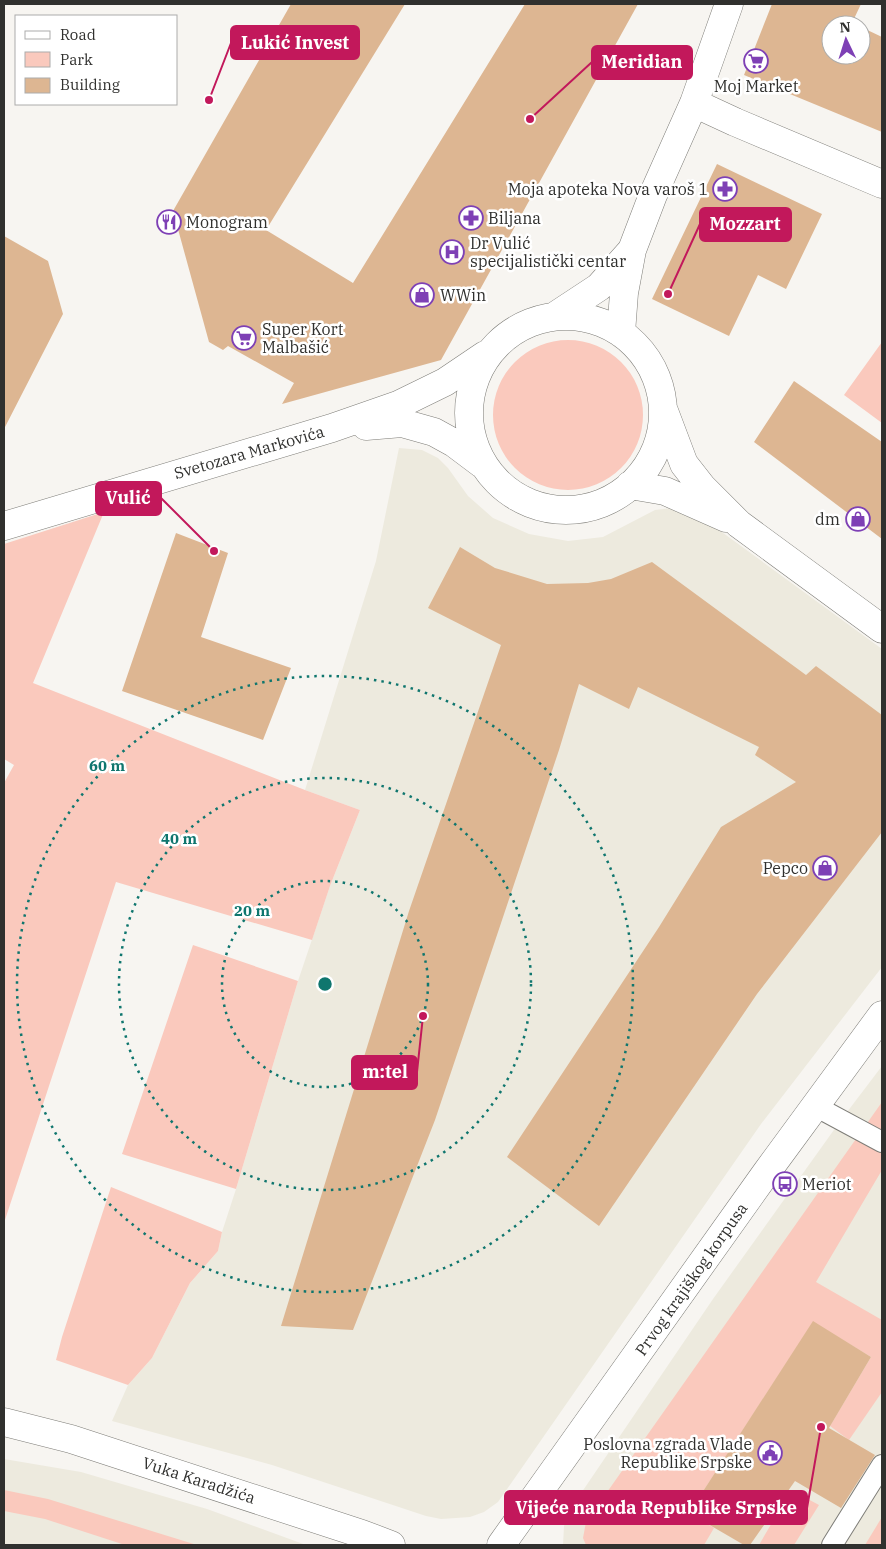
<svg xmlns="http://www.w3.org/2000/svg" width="886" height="1549" viewBox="0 0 886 1549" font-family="'IBM Plex Serif',serif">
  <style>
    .built { fill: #edeade }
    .green { fill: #fac9bd }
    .building { fill: #ddb692 }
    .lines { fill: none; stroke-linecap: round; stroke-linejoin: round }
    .lane-casing { stroke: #7e7d78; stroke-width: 22 }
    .street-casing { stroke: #7e7d78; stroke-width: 29 }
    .secondary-casing { stroke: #7e7d78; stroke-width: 29 }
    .lane { stroke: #fff; stroke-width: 20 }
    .street { stroke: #fff; stroke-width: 28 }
    .secondary { stroke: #fff; stroke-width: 28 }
    .ring { fill: none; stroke: #0f766e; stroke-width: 2.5; stroke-dasharray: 2.5 5 }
    .labels { text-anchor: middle; stroke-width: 5; stroke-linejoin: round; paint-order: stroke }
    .poi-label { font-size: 16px; fill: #30302e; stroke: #fff; text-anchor: start }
    .street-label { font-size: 16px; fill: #30302e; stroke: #fff }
    .centre { fill: #0f766e; stroke: #fff; stroke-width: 2.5 }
    .ring-label { font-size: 15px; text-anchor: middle; font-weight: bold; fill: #0f766e; stroke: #fff; stroke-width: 5; stroke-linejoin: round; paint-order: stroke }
    .leader { fill: none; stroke: #c2185b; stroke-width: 2 }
    .callout-dot { fill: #c2185b; stroke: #fff; stroke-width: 2 }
    .callout { fill: #c2185b; stroke: #c2185b; stroke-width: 2 }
    .callout-label { font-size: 18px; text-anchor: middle; font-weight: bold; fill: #fff }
  </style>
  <rect width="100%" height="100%" fill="#f7f5f1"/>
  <path class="built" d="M399 448 422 450 438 458 448 468 468 496 493 518 529 534 568 541 603 537 655 510 671 508 708 522 882 649V967L761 1124 498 1502 484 1512 470 1517 456 1518 441 1519 426 1516 272 1465 112 1421 128 1385 152 1358 190 1283 218 1251 222 1232 236 1189 298 981 330 886 360 810 305 790 376 561Z
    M882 1066V1545H563L564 1526 571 1508 713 1299 841 1120Z
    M4 1459 81 1472 207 1509 306 1545H4Z"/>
  <path class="green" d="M493 415a75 75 0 1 1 150 0a75 75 0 1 1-150 0Z
    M882 342V423L844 395Z
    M104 512 33 683 305 790 360 810 330 886 312 940 116 882 4 1223V783L14 765 4 759V544Z
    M193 945 298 981 236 1189 122 1154Z
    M882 1102V1170L816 1282 882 1320V1392L849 1440 830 1426 871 1357 813 1322 689 1513 714 1528 704 1545H586L583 1538 586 1522Z
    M111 1187 222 1232 218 1251 190 1283 152 1358 128 1385 56 1360 62 1337Z
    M4 1490 48 1499 197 1545H125L45 1519 4 1511Z
    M791 1490 819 1505 794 1545H759Z
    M882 1517V1545H865Z"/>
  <path class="building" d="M291 4H405L266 230 353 283 525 4H638L441 360 282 404 294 383 228 346 223 350 209 342 173 211Z
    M772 4H861L852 23 856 25H831V55H861V27L882 37V132L744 75Z
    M717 164 822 214 786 289 758 275 729 336 652 299Z
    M4 236 48 261 63 314 4 429Z
    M794 381 882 442V539L754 442Z
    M176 533 228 553 201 637 291 668 263 740 122 691Z
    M460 547 495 568 547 584 588 583 611 579 652 562 806 675 816 666 882 715V832L757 994 599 1226 507 1157 659 927 721 827 796 782 755 755 759 747 638 687 629 709 579 684 559 750 435 1120 353 1330 281 1326 409 911 501 645 428 608Z
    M813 1321 871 1357 829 1428 875 1455 841 1508 795 1481 750 1545H744L689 1513Z"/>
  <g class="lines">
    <g class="lane-casing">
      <path id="lane" d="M815 1106 882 1142
        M832 1545 882 1465"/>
    </g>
    <g class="street-casing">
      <path id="street" d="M694 103 735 122 882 184
        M469 413a97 97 0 1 1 194 0a97 97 0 1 1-194 0Z
        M555 316 599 287 632 250
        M621 333 624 293 632 250 653 195 694 103 729 4
        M664 411 684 464 702 487 739 524 882 629
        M366 426 402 423 434 432 454 443 482 464
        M630 485 665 491 726 518
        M4 526 332 428 398 405 445 382 485 355"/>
    </g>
    <g class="secondary-casing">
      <path id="secondary" d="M4 1422 71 1439 362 1534 391 1545
        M501 1545 766 1173 882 1015"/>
    </g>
    <use href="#lane" class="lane"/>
    <use href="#street" class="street"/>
    <use href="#secondary" class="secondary"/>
  </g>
  <g class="ring">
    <circle cx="325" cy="984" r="103"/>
    <circle cx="325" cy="984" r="206"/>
    <circle cx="325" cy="984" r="308"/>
  </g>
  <defs>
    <g id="supermarket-ring" transform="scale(1.25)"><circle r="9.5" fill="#fff" stroke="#7e40b5" stroke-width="1.5"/><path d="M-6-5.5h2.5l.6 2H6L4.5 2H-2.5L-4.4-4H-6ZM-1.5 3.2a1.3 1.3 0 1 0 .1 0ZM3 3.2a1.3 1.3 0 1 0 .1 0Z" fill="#7e40b5"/></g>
    <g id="pharmacy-ring" transform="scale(1.25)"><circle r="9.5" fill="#fff" stroke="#7e40b5" stroke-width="1.5"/><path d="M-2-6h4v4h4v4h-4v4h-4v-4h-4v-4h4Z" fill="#7e40b5"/></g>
    <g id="restaurant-ring" transform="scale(1.25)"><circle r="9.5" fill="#fff" stroke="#7e40b5" stroke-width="1.5"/><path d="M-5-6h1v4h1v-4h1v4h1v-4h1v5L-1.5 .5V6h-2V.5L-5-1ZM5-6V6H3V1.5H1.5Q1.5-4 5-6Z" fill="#7e40b5"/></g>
    <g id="hospital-ring" transform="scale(1.25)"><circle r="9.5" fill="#fff" stroke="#7e40b5" stroke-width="1.5"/><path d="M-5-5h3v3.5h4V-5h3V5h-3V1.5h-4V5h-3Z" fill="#7e40b5"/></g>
    <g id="shop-ring" transform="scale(1.25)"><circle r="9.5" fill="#fff" stroke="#7e40b5" stroke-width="1.5"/><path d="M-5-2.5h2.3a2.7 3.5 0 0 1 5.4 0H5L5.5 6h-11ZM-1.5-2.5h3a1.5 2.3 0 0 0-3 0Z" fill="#7e40b5"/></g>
    <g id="bus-ring" transform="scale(1.25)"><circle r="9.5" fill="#fff" stroke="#7e40b5" stroke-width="1.5"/><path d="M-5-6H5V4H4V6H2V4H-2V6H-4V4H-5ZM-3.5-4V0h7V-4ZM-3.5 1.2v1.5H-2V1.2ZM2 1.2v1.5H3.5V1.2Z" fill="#7e40b5"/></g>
    <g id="civic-ring" transform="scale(1.25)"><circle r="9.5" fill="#fff" stroke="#7e40b5" stroke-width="1.5"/><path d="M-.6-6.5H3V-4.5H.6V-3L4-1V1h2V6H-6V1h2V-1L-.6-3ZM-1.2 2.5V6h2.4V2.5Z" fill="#7e40b5"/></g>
  </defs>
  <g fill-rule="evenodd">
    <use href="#supermarket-ring" x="756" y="61"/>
    <use href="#pharmacy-ring" x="725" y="189"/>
    <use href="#pharmacy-ring" x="471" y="218"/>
    <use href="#restaurant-ring" x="169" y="222"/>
    <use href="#hospital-ring" x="452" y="252"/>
    <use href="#shop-ring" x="422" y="295"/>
    <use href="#supermarket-ring" x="244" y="338"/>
    <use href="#shop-ring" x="858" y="519"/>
    <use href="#shop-ring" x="825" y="868"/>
    <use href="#bus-ring" x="785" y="1184"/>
    <use href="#civic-ring" x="770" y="1453"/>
  </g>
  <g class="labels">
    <g class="poi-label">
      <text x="756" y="92" text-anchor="middle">Moj Market</text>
      <text x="708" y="195" text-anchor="end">Moja apoteka Nova varoš 1</text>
      <text x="488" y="224">Biljana</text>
      <text x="186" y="228">Monogram</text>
      <text x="470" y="249">Dr Vulić<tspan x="470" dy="18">specijalistički centar</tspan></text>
      <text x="440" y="301">WWin</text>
      <text x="262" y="335">Super Kort<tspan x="262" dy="18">Malbašić</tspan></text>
      <text x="840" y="525" text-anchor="end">dm</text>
      <text x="808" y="874" text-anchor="end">Pepco</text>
      <text x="802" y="1190">Meriot</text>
      <text x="752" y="1450" text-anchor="end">Poslovna zgrada Vlade<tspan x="752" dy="18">Republike Srpske</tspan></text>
    </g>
    <g class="street-label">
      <text transform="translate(249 452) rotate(-16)" y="6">Svetozara Markovića</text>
      <text transform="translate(691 1279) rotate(-55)" y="6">Prvog krajiškog korpusa</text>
      <text transform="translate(199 1480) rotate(18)" y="6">Vuka Karadžića</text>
    </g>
  </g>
  <circle cx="325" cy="984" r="8" class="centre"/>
  <g class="ring-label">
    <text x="107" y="771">60 m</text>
    <text x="179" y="844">40 m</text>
    <text x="252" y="916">20 m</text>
  </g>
  <path class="leader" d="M209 100L231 43M530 119L592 62M668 294L700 224M214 551L161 498M423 1016L417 1072M821 1427L807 1508"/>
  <g class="callout-dot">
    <circle cx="209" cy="100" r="5"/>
    <circle cx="530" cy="119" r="5"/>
    <circle cx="668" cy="294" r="5"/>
    <circle cx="214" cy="551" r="5"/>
    <circle cx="423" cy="1016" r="5"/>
    <circle cx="821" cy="1427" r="5"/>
  </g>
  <g class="callout">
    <rect x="231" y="26" width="128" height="33" rx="5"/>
    <rect x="592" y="46" width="100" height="33" rx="5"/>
    <rect x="700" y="208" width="91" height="33" rx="5"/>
    <rect x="96" y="482" width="65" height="33" rx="5"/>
    <rect x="352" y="1056" width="65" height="33" rx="5"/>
    <rect x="505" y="1491" width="302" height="33" rx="5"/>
  </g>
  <g class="callout-label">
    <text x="295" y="49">Lukić Invest</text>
    <text x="642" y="68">Meridian</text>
    <text x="745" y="230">Mozzart</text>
    <text x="128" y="504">Vulić</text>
    <text x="385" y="1078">m:tel</text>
    <text x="656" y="1514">Vijeće naroda Republike Srpske</text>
  </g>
  <rect width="886" height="1549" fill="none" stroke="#30302e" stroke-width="10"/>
  <rect x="15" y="15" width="162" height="90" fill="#ffffff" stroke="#acacab"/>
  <rect x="25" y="31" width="25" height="8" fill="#ffffff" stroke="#acacab"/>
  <text x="60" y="40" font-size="15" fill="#30302e">Road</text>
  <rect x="25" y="52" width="25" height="15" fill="#fac9bd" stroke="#acacab"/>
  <text x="60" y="65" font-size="15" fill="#30302e">Park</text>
  <rect x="25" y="78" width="25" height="15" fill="#ddb692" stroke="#acacab"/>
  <text x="60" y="90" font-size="15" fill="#30302e">Building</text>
  <g transform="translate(846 40) rotate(356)"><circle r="24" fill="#ffffff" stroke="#acacab"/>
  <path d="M0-4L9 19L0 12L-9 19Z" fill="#7e40b5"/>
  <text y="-8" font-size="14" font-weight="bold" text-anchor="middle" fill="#30302e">N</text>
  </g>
</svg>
